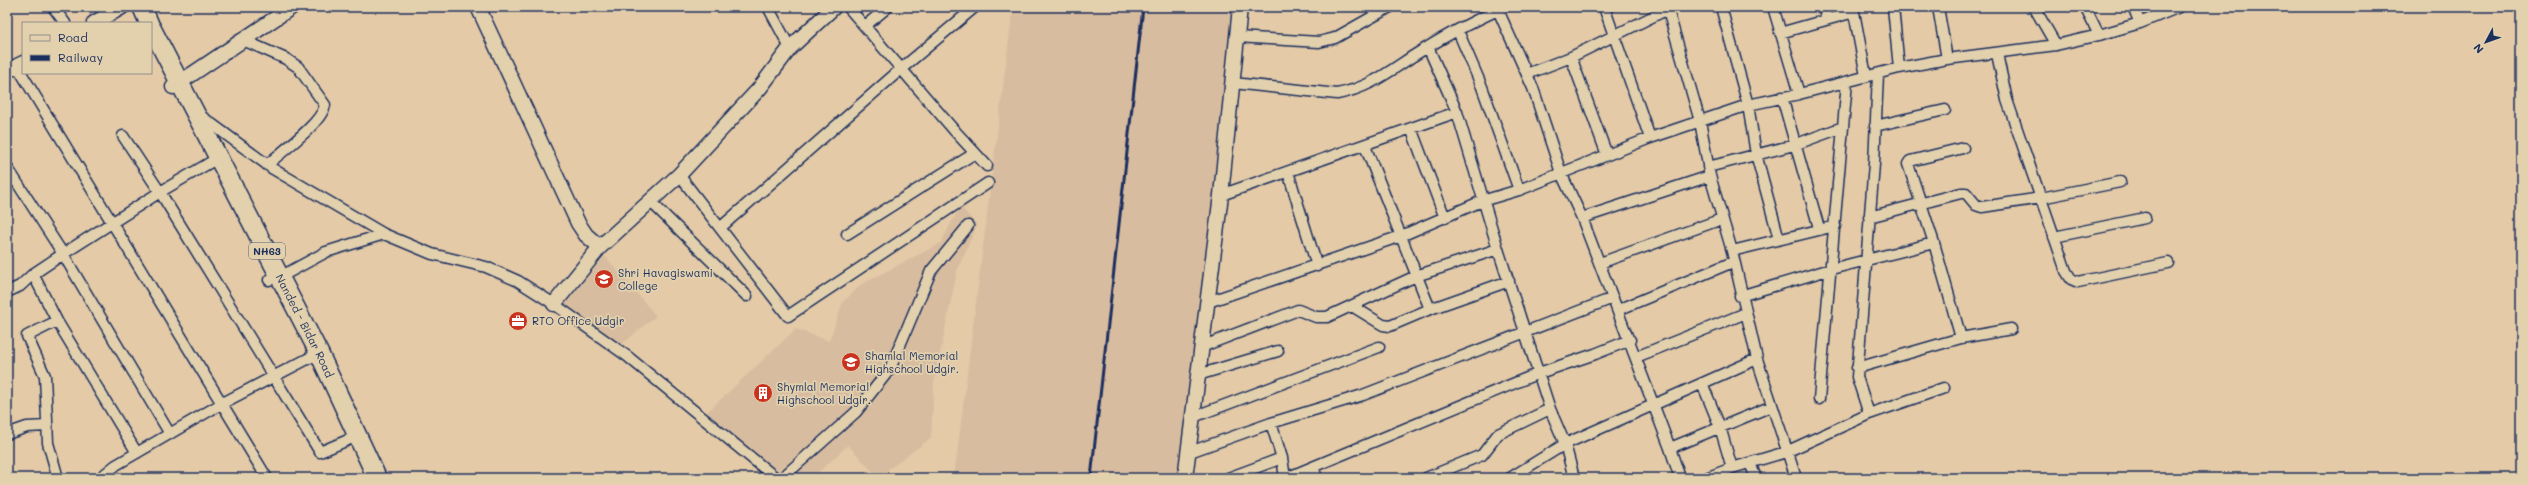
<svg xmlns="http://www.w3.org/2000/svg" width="2528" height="485" viewBox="0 0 2528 485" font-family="Mali,sans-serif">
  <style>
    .built { fill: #d8bc9f }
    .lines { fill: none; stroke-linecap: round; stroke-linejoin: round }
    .street-casing { stroke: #1b2f5e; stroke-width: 13 }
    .secondary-casing { stroke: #1b2f5e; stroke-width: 17 }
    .highway-casing { stroke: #1b2f5e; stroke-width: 21 }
    .street { stroke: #e3d1ae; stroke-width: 10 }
    .secondary { stroke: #e3d1ae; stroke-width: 14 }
    .highway { stroke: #e3d1ae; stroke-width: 18 }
    .rail { stroke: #1b2f5e; stroke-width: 3 }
    .labels { text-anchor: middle; stroke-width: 3.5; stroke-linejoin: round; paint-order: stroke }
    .shield { fill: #e3d1ae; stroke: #576076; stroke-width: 1 }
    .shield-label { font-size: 10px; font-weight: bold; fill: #1b2f5e }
    .poi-label { font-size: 11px; fill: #1b2f5e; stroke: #e3d1ae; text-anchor: start }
    .street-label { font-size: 11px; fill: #1b2f5e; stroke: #e3d1ae }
  </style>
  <rect width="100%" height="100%" fill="#e4caa7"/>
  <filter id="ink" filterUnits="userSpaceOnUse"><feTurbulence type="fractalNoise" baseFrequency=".025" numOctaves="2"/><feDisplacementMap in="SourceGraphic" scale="8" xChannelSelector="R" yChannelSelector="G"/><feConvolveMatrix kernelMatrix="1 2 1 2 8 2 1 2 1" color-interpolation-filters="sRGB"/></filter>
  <g filter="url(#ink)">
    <path class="built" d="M1013 7H1234L1182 478H954Z
      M960 206 977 225 957 271 934 383 931 438 878 477 848 445 812 478H783L705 414 796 329 829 341 843 302 862 284 941 243Z
      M605 256 656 316 621 345 562 303Z"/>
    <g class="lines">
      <g class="street-casing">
        <path id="street" d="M53 7 65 23
          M768 7 790 48
          M848 7 953 129 987 166
          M1604 7 1650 138
          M1667 7 1700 121 1710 176 1732 251 1757 359 1796 478
          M1721 7 1748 105 1756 154 1779 239
          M1773 7 1799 94
          M1823 7 1827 19
          M1853 7 1866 76
          M1893 7 1899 68
          M1938 7 1947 59
          M2034 7 2056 45
          M2085 7 2099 35
          M2133 7 2140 23
          M1498 10 1533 88 1561 173 1582 218 1670 448 1772 406
          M865 26 888 7
          M1458 31 1482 87 1519 190
          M1780 33 1854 12
          M1237 37 1319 42 1335 38 1390 7
          M243 40 286 59 298 67 325 105C322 123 281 152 267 165
          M1428 47 1457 112 1498 249 1550 409 1565 444 1574 478
          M1997 54 2007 100 2066 271 2071 279 2078 282 2168 263
          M1571 57 1607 155
          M17 66 267 478
          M1527 74 1571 57 1672 7
          M1233 83 1337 94C1375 87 1396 65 1428 47 1452 32 1478 19 1504 7
          M1782 97 1819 228
          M201 116 273 169 384 234 432 254 486 267 518 281 554 304 627 356 776 478
          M1875 126 1945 110
          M1411 128 1445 218
          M123 136 160 192 63 254 170 434
          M1365 146 1430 309
          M211 162 160 192 320 452 348 440
          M7 167 63 254 33 274 57 321 27 336 45 376 48 443 58 478
          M1708 167 1794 145 1843 127
          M1288 172 1317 266
          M679 175 788 316 988 183
          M1221 195 1457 112
          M650 201 747 296
          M1869 217 1961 193H1966L1976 205 1982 207 2041 198 2120 182
          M1582 218 1710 176
          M720 228 901 69 975 7
          M847 234 975 153
          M2054 237 2145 218
          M1732 251 1835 226
          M1600 263 1722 219
          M269 280 280 277 326 252 384 234
          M7 292 20 286 33 274
          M1740 296 1831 269 1934 243
          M1208 302 1401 236 1482 201 1519 190 1650 138 1748 105 1799 94 1899 68 1947 59 2056 45 2099 35 2140 23 2179 7
          M1352 306 1383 325 1390 326 1430 309 1509 281
          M1618 310 1733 262
          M57 321 137 453
          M1961 338 1934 243 1908 164 1910 161 1963 148
          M1201 347 1298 310 1316 317H1327L1416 276 1498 249
          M1636 357 1746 313
          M1857 368 1961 338 2011 329
          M1198 375 1278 351
          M1702 383 1720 427 1732 468
          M1819 399 1847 82
          M1869 414 1857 377 1874 164 1878 74
          M1193 417 1379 347
          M7 434 27 427 47 426
          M1670 448 1680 478
          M1187 453 1271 423 1363 395 1613 298
          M1282 458 1285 478
          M1750 463 1756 478
          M1313 467 1317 478
          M100 478 116 465 221 404 319 353
          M782 478 856 412 890 369 931 271 968 226
          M1228 478 1282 458 1271 423
          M1286 478 1539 373 1595 354 1630 340
          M1426 478 1482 455 1498 434 1550 409
          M1510 478 1565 444 1757 359
          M1706 478 1732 468 1786 452 1869 414 1944 388"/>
      </g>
      <g class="secondary-casing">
        <path id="secondary" d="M478 7 578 223 586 235 600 247 679 175 759 89 790 48 834 7
          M94 23 122 7
          M7 71 23 63
          M173 87 292 7
          M554 304 600 247
          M1185 478 1221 195 1240 7"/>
      </g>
      <g class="highway-casing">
        <g id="highway">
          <path d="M142 7 149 23"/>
          <path id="s1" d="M151 27 319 353 377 478"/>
        </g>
      </g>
      <use href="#street" class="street"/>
      <use href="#secondary" class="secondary"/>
      <use href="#highway" class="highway"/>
      <path class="rail" d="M1091 478 1143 7"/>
    </g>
  </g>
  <defs>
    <g id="university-disc" transform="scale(1)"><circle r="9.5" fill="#c8321e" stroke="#e3d1ae"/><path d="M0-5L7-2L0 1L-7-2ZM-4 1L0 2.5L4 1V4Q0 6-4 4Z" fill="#fff"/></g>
    <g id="office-disc" transform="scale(1)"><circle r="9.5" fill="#c8321e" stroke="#e3d1ae"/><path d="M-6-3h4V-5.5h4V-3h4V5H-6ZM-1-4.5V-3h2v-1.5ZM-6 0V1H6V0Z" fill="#fff"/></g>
    <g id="school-disc" transform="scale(1)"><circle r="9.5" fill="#c8321e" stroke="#e3d1ae"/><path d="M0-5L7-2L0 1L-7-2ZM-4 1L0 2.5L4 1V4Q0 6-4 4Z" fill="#fff"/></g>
    <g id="building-disc" transform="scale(1)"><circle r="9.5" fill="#c8321e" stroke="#e3d1ae"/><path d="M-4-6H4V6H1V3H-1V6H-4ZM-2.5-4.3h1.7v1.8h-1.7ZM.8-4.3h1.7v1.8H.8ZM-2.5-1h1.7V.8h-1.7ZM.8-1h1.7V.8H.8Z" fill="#fff"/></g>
  </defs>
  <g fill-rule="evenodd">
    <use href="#university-disc" x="604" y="279"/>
    <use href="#office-disc" x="518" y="321"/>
    <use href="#school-disc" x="851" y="362"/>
    <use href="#building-disc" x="763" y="393"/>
  </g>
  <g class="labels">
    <rect class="shield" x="249" y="243" width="36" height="16" rx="3"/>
    <g class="shield-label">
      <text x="267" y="255">NH63</text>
    </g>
    <g class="poi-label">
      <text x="618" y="277">Shri Havagiswami<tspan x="618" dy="13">College</tspan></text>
      <text x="532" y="325">RTO Office Udgir</text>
      <text x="865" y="360">Shamlal Memorial<tspan x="865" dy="13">Highschool Udgir.</tspan></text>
      <text x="777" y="391">Shymlal Memorial<tspan x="777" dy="13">Highschool Udgir.</tspan></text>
    </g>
    <g class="street-label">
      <text dy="4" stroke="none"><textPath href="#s1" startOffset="336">Nanded - Bidar Road</textPath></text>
    </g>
  </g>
  <rect width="2528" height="485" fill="none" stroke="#e3d1ae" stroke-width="24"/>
  <rect x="12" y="12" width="2504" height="461" fill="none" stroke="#1b2f5e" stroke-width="1.5" filter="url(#ink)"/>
  <rect x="22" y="22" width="130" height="52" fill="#e3d1ae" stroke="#93908e"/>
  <rect x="30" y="35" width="20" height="6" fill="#e3d1ae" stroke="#93908e"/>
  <text x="58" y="42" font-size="12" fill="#1b2f5e">Road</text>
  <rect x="30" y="55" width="20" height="6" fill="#1b2f5e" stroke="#93908e"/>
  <text x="58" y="62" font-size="12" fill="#1b2f5e">Railway</text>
  <g transform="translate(2486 42) rotate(229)" stroke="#e3d1ae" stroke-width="3" paint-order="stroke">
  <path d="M0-3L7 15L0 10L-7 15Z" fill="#1b2f5e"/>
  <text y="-6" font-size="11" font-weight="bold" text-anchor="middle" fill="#1b2f5e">N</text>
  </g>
</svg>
